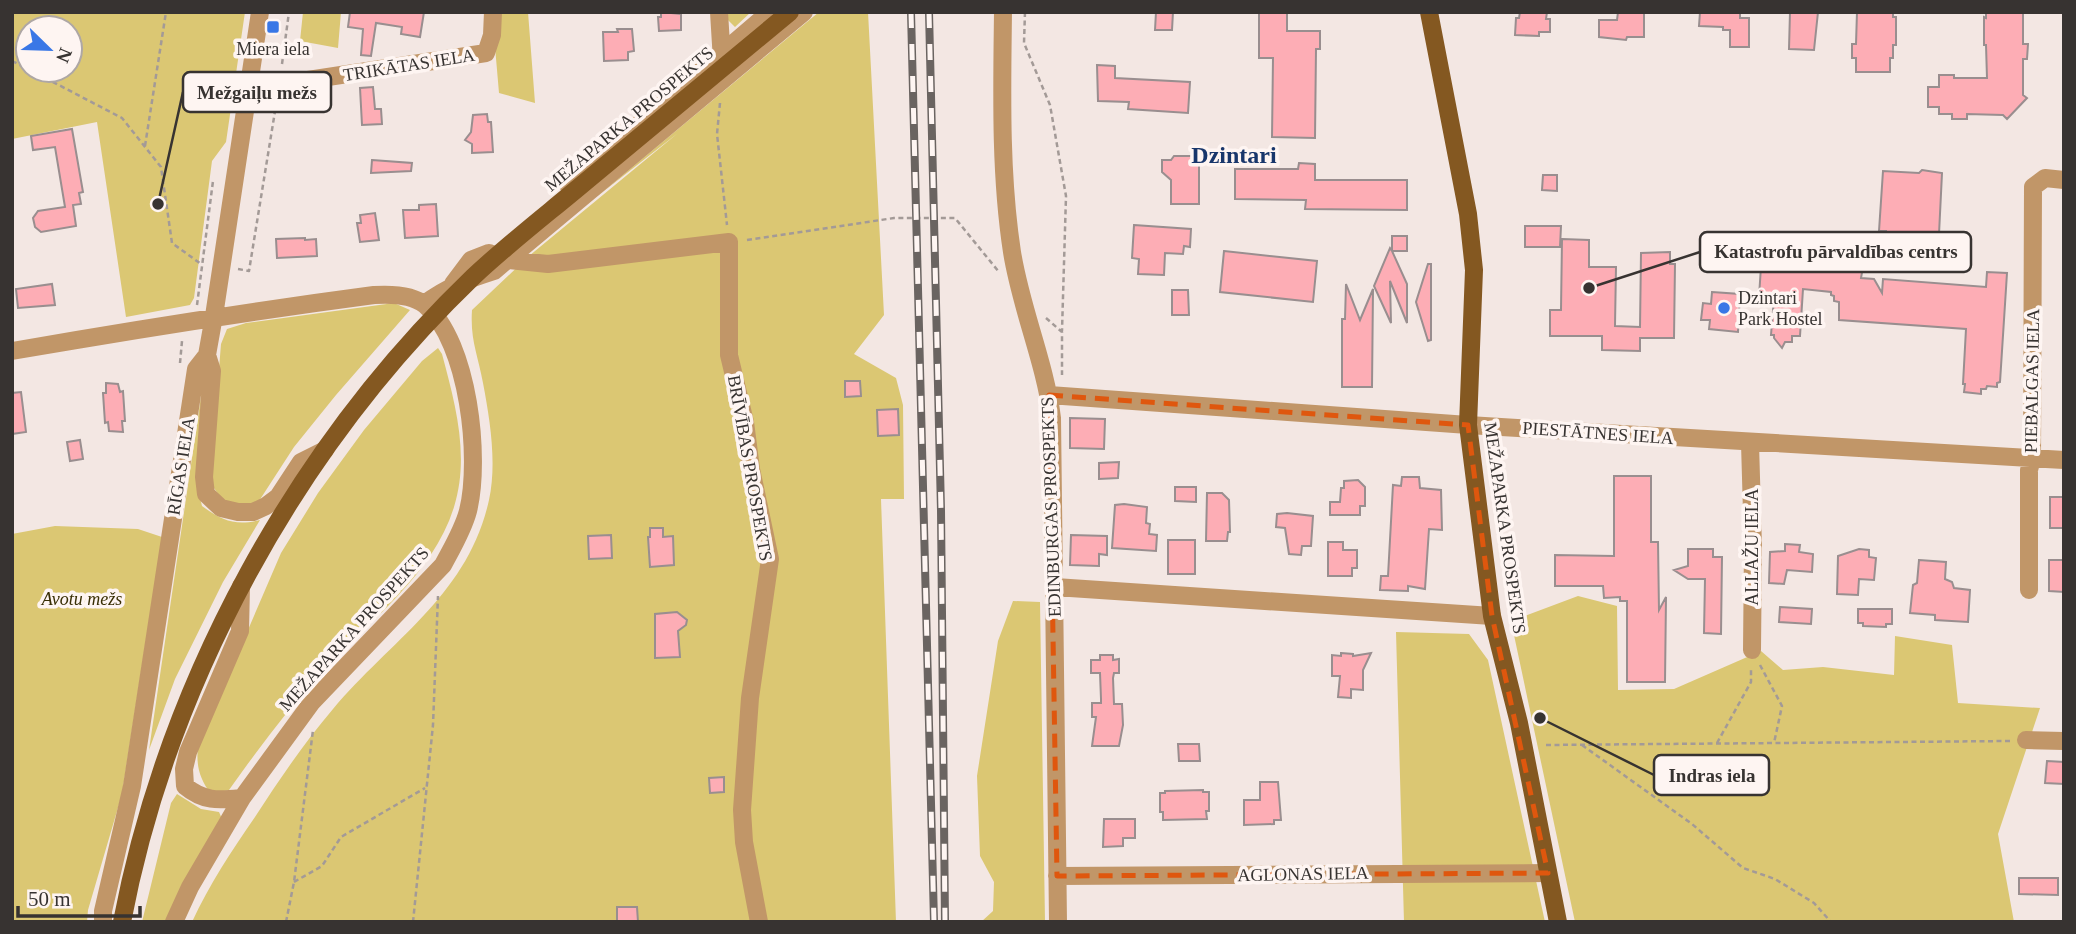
<svg xmlns="http://www.w3.org/2000/svg" width="2076" height="934" viewBox="0 0 2076 934" font-family="'Times New Roman',serif">
  <style>
    .green { fill: #dbc773; fill-rule: evenodd }
    .building { fill: #fdadb5; stroke: #998e8f; stroke-width: 2 }
    .lines { fill: none; stroke-linecap: round; stroke-linejoin: round }
    .path { stroke: #a39a97; stroke-width: 2.5; stroke-dasharray: 5 3.5; stroke-linecap: butt }
    .minor { stroke: #c19668; stroke-width: 18 }
    .major { stroke: #845821; stroke-width: 18 }
    .rail-casing { stroke: #6a6461; stroke-width: 8 }
    .rail { stroke: #fef5f2; stroke-width: 5; stroke-dasharray: 16; stroke-linecap: butt }
    .marked { fill: none; stroke: #df570e; stroke-width: 5; stroke-dasharray: 14 9; stroke-linejoin: round }
    .poi-dot { fill: #3977e6; stroke: #fef5f2; stroke-width: 2.5 }
    .labels { text-anchor: middle; stroke-width: 7; stroke-linejoin: round; paint-order: stroke }
    .poi-label { font-size: 18px; fill: #373331; stroke: #fef5f2 }
    .street-label { font-size: 18px; fill: #373331; stroke: #fef5f2 }
    .park-label { font-size: 18px; font-style: italic; fill: #392f05; stroke: #fef5f2 }
    .district-label { font-size: 24px; font-weight: bold; fill: #18366b; stroke: #fef5f2 }
    .leader { fill: none; stroke: #373331; stroke-width: 2.5 }
    .callout-dot { fill: #373331; stroke: #fef5f2; stroke-width: 2.5 }
    .callout { fill: #fef5f2; stroke: #373331; stroke-width: 2.5 }
    .callout-label { font-size: 19px; text-anchor: middle; font-weight: bold; fill: #373331 }
  </style>
  <rect width="100%" height="100%" fill="#f3e7e3"/>
  <path class="green" d="M12 12H245L226 142 212 161 194 298 190 305 126 317 97 122 12 139ZM28 28H70V70H28Z
    M303 12H341L338 48 300 41Z
    M492 12H528L535 103 499 93Z
    M720 12H751L735 27Z
    M819 12H868L884 315 854 354 896 378 903 405 904 499H881L896 922H192C209 885 232 850 255 817 279 780 304 743 333 709 392 639 468 595 489 500 497 463 490 420 483 383 478 355 470 340 472 310L529 256 678 133 595 198Z
    M394 303 410 310 336 395 294 447 259 501 236 508 220 497 210 482 221 344 227 329 246 323Z
    M438 348 442 354C455 403 470 456 454 507 433 575 369 621 322 672 288 709 258 749 229 790L211 794C199 778 196 765 198 746L281 553 318 493 364 430 422 361Z
    M203 383 197 486 202 506C222 521 236 526 260 520L223 582 175 679 149 750Z
    M55 526 138 529 162 537 122 794 88 910 87 922H12V534Z
    M1578 596 1617 606 1618 690 1674 689 1761 651 1783 670 1823 667 1894 675 1895 636 1952 645 1958 703 2040 708 1998 834 2014 922H1575L1511 621Z
    M1013 601 1040 602 1045 922H981L993 911 994 882 980 856 977 776 998 641Z
    M1396 632 1469 634 1488 660 1545 922H1404Z
    M177 794 201 809 219 812 223 821 167 922H142L171 803Z"/>
  <path class="building" d="M350 12H424L420 37 401 34 402 27 376 23 371 56 361 55 363 29 348 27Z
    M661 12 681 14V30L659 31 658 17H661Z
    M1156 12H1173L1172 30H1155Z
    M1259 12H1287V31H1320V49H1316L1315 138 1272 137 1273 58H1259Z
    M1520 12H1547L1546 19H1550V32H1539V36L1515 35 1516 18H1519Z
    M1618 12H1644V37H1627L1626 40 1599 37V20H1617Z
    M1700 12H1740V18H1749V47H1730V30H1723V27L1699 26Z
    M1790 12H1818L1814 50 1789 49Z
    M1857 12H1893V17H1896V45H1893V58H1890V72H1856V58H1852V44H1856Z
    M1986 12H2023V44H2028L2027 59H2023V95L2027 98 2007 119 2003 115 1967 114V119H1952V114H1939V107H1928V87H1939V75H1954V78H1987L1986 45H1984V17L1986 18Z
    M617 29H632L634 51 628 52V60L604 61 603 32H618Z
    M1097 65 1115 66V78L1190 82 1188 113 1128 109 1129 102 1098 101Z
    M373 87 375 109H381L382 124 362 125 360 88Z
    M487 114 488 122H491L493 152 472 153V144L465 140 471 132 473 115Z
    M72 129 83 192 79 193 81 204 73 205 76 226 41 232 35 227 33 218 38 211 65 207 55 147 33 150 31 136Z
    M1174 156H1199V204H1171V180L1162 172V160H1171Z
    M372 160 412 163 411 171 371 173Z
    M1299 163 1315 164V180H1407V210L1305 209 1306 200 1235 199V169H1298Z
    M1922 170 1942 173 1939 234 1916 233 1906 240 1886 239V231H1879L1883 171 1919 173Z
    M1543 175H1557V191L1542 190Z
    M436 204 438 236 405 238 403 210H419V205Z
    M375 213 379 240 360 242 357 223H361L360 215Z
    M1134 225 1191 229 1190 247 1184 246 1183 254 1165 253 1164 275 1138 274 1139 259 1132 258Z
    M1525 226H1561L1560 247H1525Z
    M1392 236H1407V251H1392L1407 284V323L1390 281 1391 323 1374 286 1390 248 1392 251Z
    M305 238V240L316 239 317 256 277 258 276 239Z
    M1562 239 1589 240V267H1616L1615 326 1640 327 1641 253 1670 252V264H1675L1674 338H1640V351L1602 350V336H1550V310H1561Z
    M1813 247 1860 252 1862 258 1860 266 1863 267 1861 278 1874 279 1882 293 1883 279 1986 287 1987 272 2007 273 2000 382 1997 383V387L1987 386 1986 389H1981V394L1964 392 1965 384H1963L1966 329 1839 320V302L1834 301V296L1831 295V292L1803 289 1800 336H1792V342H1785L1782 348 1774 338V335H1771L1774 298 1759 297 1762 251 1802 254Z
    M1224 251 1317 261 1313 302 1220 292Z
    M1428 264H1431V340L1428 341 1416 302Z
    M52 284 55 305 18 308 16 289Z
    M1346 284 1360 320 1373 289 1372 387H1342V319H1345Z
    M1172 290H1188L1189 315H1172Z
    M1712 292 1740 294 1738 332 1709 329 1710 320H1701L1703 303 1711 304Z
    M845 381H860L861 396 845 397Z
    M106 383 118 384 120 392 123 391 125 421H122L123 432 109 431 108 422 105 423 103 393H106Z
    M21 392 26 432 12 434V393Z
    M898 409 899 435 878 436 877 410Z
    M1070 418 1105 419 1104 449 1070 448Z
    M80 440 83 459 70 461 67 442Z
    M1119 462 1118 478 1099 479V463Z
    M1614 476H1651V542H1658L1659 610 1666 597 1665 682H1627V601H1620V597L1604 598 1603 586H1555V555L1614 556Z
    M1402 477H1419L1420 488 1441 490 1442 530 1429 529 1425 589 1408 586V591L1380 590 1381 576H1388L1393 485 1401 486Z
    M1358 480 1365 487V506H1360V515H1330V502H1340L1341 488H1344V481Z
    M1175 487H1196V502L1175 501Z
    M1207 493H1222L1229 500 1230 532H1228L1227 541H1206Z
    M2050 497H2064V528H2050Z
    M1124 504 1147 507 1146 523 1150 524 1149 534 1157 535 1156 551 1112 548 1115 505Z
    M1287 513 1313 516 1311 546H1302L1301 555 1289 554 1285 528 1276 527 1277 514Z
    M650 528H663V537L673 536 674 565 650 567 648 537H650Z
    M611 535 612 558 589 559 588 536Z
    M1071 535 1107 536V555L1099 554V566L1070 565Z
    M1168 540H1195V574H1168Z
    M1328 542H1343V550H1357V568H1352V576H1328Z
    M1785 544 1800 545 1799 552 1813 554 1812 572 1787 570 1784 584 1769 583 1770 552 1785 551Z
    M1688 549H1713V557H1722L1721 634 1704 633 1705 579H1688L1674 570 1688 566Z
    M1859 549 1869 550V557L1876 558 1874 580 1859 579 1858 595 1837 594 1838 556Z
    M1919 560 1946 562 1945 579 1952 582 1954 588 1970 590 1968 622 1935 620V615L1910 613 1913 585 1917 583Z
    M2049 560H2064V592L2049 591Z
    M1780 607 1812 609 1811 624 1779 622Z
    M1858 609H1892V624H1886V627L1863 626V623H1858Z
    M677 612 687 620 686 625 678 631 680 657 655 658V614Z
    M1341 653 1353 654V656L1371 653 1363 670V690L1351 689V698L1338 697 1340 676H1332V655L1341 656Z
    M1100 655H1113V660L1119 659V673H1114L1113 678 1114 704H1122L1123 725 1119 746H1092L1096 717H1092V703H1101V699L1100 673H1091V660H1100Z
    M1178 744H1199L1200 761H1179Z
    M2047 761 2064 762V784L2045 783Z
    M724 777V792L710 793 709 778Z
    M1260 782H1278L1281 820H1274V824L1244 825V800H1260Z
    M1203 790V792H1209V811H1206L1207 819 1163 820V812H1160V793H1165V791Z
    M1104 819H1135V838H1123V846L1103 847Z
    M2019 878H2058V895L2019 894Z
    M617 907H637L638 922H617Z"/>
  <g class="lines">
    <path class="path" d="M1025 12 1024 43 1050 105 1066 196 1062 331
      M12 61 28 69
      M282 64 289 12
      M30 70 122 118 161 167 172 243 201 264
      M720 103 717 134 727 225
      M145 146 166 12
      M747 240 894 218H955L999 272
      M238 269 249 271 277 99
      M197 305 213 181
      M1046 318 1062 332V375
      M180 363 182 341
      M1760 665 1782 706 1774 743
      M1717 743 1751 682V668
      M1546 745 2011 741
      M1582 745 1692 824 1743 868 1775 879 1814 903 1831 922
      M294 882 322 866 341 837 425 788
      M286 922 294 882 313 730
      M413 922 433 725 438 596"/>
    <path class="minor" d="M719 12 722 61
      M1003 12C1002 91 1000 174 1012 252 1021 309 1045 362 1052 418L1058 922
      M249 80 280 82 308 80 486 53 492 35 493 12
      M568 185 770 12
      M453 284 471 260 489 253 508 260 548 264 729 242V355L745 422 751 469 770 559 750 698 742 810 744 842 759 922
      M424 304C449 286 466 280 494 271L804 12
      M12 351C132 330 253 311 374 295 390 294 412 294 425 305 469 342 481 459 468 511 463 530 452 548 443 565L312 702 242 798 190 887 174 922
      M207 355 212 371 204 477 206 494 221 508 238 512H253L266 506 278 497 301 462 325 450
      M1049 395 1468 425 2064 460
      M1750 443 1753 547 1752 650
      M241 586 240 631 188 752 184 769 185 786C204 802 219 800 242 798
      M1055 587 1492 616
      M2029 590V470L2032 459 2033 187 2045 178 2064 180
      M2026 740 2064 741
      M1057 876 1548 873
      M103 922V911L132 786 196 369 207 355 214 316 260 12"/>
    <path class="major" d="M1429 12 1468 214 1474 270 1468 425 1492 616 1519 723 1558 922
      M122 922C168 681 296 447 473 277 508 244 547 214 584 183 653 126 722 69 790 12"/>
    <g class="rail-casing">
      <path id="rail" d="M911 12 934 922
        M929 12 941 510 945 922"/>
    </g>
    <use href="#rail" class="rail"/>
  </g>
  <path class="marked" d="M1049 395 1468 425 1492 616 1548 873 1057 876Z"/>
  <g class="poi-dot">
    <rect x="266" y="20" width="14" height="14" rx="3.5"/>
    <circle cx="1724" cy="308" r="7"/>
  </g>
  <g class="labels">
    <g class="poi-label">
      <text x="273" y="55">Miera iela</text>
      <text x="1738" y="304" text-anchor="start">Dzintari<tspan x="1738" dy="21">Park Hostel</tspan></text>
    </g>
    <g class="street-label">
      <text transform="translate(409 65) rotate(-9)" y="6">TRIKĀTAS IELA</text>
      <text transform="translate(629 119) rotate(-40)" y="6">MEŽAPARKA PROSPEKTS</text>
      <text transform="translate(2032 381) rotate(-89)" y="6">PIEBALGAS IELA</text>
      <text transform="translate(1598 433) rotate(4)" y="6">PIESTĀTNES IELA</text>
      <text transform="translate(181 466) rotate(-81)" y="6">RĪGAS IELA</text>
      <text transform="translate(750 468) rotate(80)" y="6">BRĪVĪBAS PROSPEKTS</text>
      <text transform="translate(1051 507) rotate(-92)" y="6">EDINBURGAS PROSPEKTS</text>
      <text transform="translate(1505 528) rotate(82)" y="6">MEŽAPARKA PROSPEKTS</text>
      <text transform="translate(1752 547) rotate(-90)" y="6">ALLAŽU IELA</text>
      <text transform="translate(354 629) rotate(-48)" y="6">MEŽAPARKA PROSPEKTS</text>
      <text transform="translate(1303 874) rotate(-1)" y="6">AGLONAS IELA</text>
    </g>
    <g class="park-label">
      <text x="82" y="605">Avotu mežs</text>
    </g>
    <g class="district-label">
      <text x="1234" y="163">Dzintari</text>
    </g>
  </g>
  <path class="leader" d="M158 204L183 92M1589 288L1700 252M1540 718L1654 775"/>
  <g class="callout-dot">
    <circle cx="158" cy="204" r="7"/>
    <circle cx="1589" cy="288" r="7"/>
    <circle cx="1540" cy="718" r="7"/>
  </g>
  <g class="callout">
    <rect x="183" y="72" width="148" height="40" rx="7"/>
    <rect x="1700" y="232" width="271" height="40" rx="7"/>
    <rect x="1654" y="755" width="115" height="40" rx="7"/>
  </g>
  <g class="callout-label">
    <text x="257" y="99">Mežgaiļu mežs</text>
    <text x="1836" y="258">Katastrofu pārvaldības centrs</text>
    <text x="1712" y="782">Indras iela</text>
  </g>
  <rect width="2076" height="934" fill="none" stroke="#373331" stroke-width="28"/>
  <g transform="translate(49 49) rotate(113)"><circle r="33" fill="#fef5f2" stroke="#aea7a5" stroke-width="2"/>
  <path d="M0-5L12 26L0 18L-12 26Z" fill="#3977e6"/>
  <text y="-10" font-size="19" font-weight="bold" text-anchor="middle" fill="#373331">N</text>
  </g>
  <path d="M18 906v10h122v-10" fill="none" stroke="#373331" stroke-width="3.5"/>
  <text x="28" y="906" font-size="21" fill="#373331" stroke="#fef5f2" stroke-width="5" paint-order="stroke">50 m</text>
</svg>
